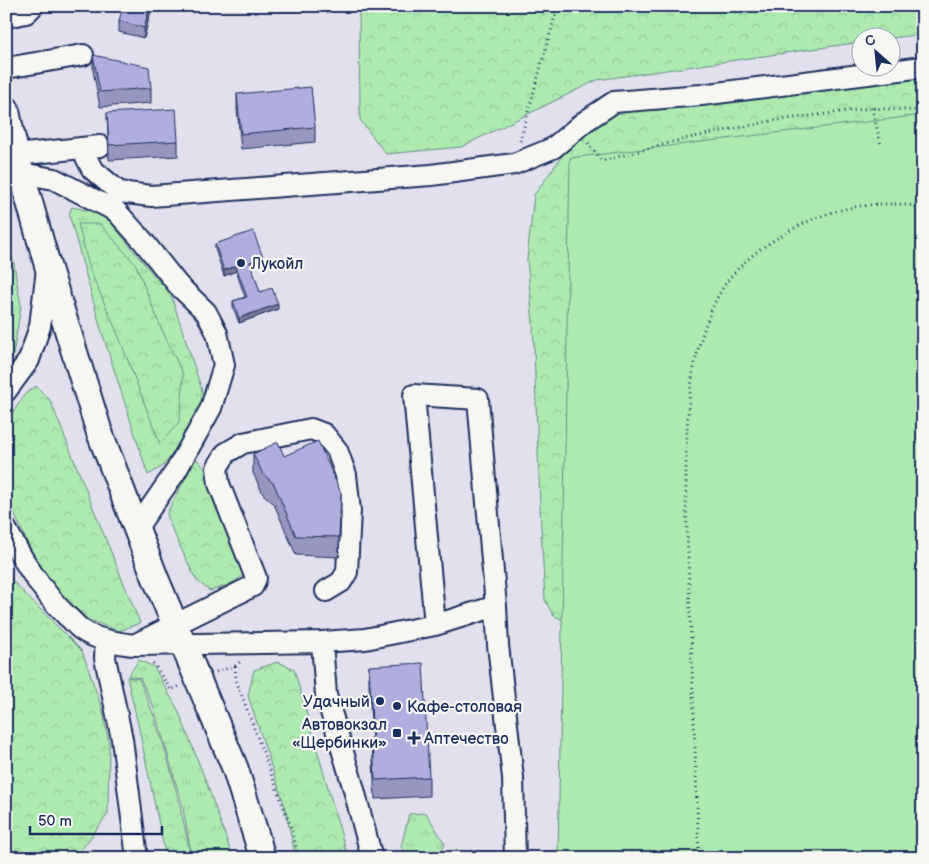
<svg xmlns="http://www.w3.org/2000/svg" width="929" height="864" viewBox="0 0 929 864" font-family="'Balsamiq Sans',sans-serif">
  <style>
    .grass { fill: url(#grass-tufts); stroke: #648c87 }
    .forest { fill: url(#forest-crowns); stroke: #648c87 }
    .pitch { fill: #aeeab0; stroke: #648c87 }
    .lines { fill: none; stroke-linecap: round; stroke-linejoin: round }
    .minor-casing { stroke: #1b2f5e; stroke-width: 24 }
    .major-casing { stroke: #1b2f5e; stroke-width: 29 }
    .path { stroke: #1b2f5e; stroke-width: 3; stroke-dasharray: 1 4; stroke-linecap: butt }
    .minor { stroke: #f6f6f2; stroke-width: 20 }
    .major { stroke: #f6f6f2; stroke-width: 25 }
    .wall { fill: #9796c0; stroke: #1b2f5e }
    .shaded-wall { fill: #7b7a9c; stroke: #1b2f5e }
    .building { fill: #b0aedf; stroke: #1b2f5e }
    .poi-dot { fill: #1b2f5e; stroke: #f6f6f2; stroke-width: 2 }
    .labels { text-anchor: middle; stroke-width: 4.5; stroke-linejoin: round; paint-order: stroke }
    .poi-label { font-size: 16px; fill: #1b2f5e; stroke: #f6f6f2; text-anchor: start }
  </style>
  <defs>
    <pattern id="grass-tufts" width="24" height="20" patternUnits="userSpaceOnUse" patternTransform="scale(1.25)"><rect width="24" height="20" fill="#aeeab0"/><path d="M3 7l-1-3M5 7V3M7 7l1-3M15 17l-1-3M17 17v-4M19 17l1-3" fill="none" stroke="#95c99a"/></pattern>
    <pattern id="forest-crowns" width="20" height="18" patternUnits="userSpaceOnUse" patternTransform="scale(1.25)"><rect width="20" height="18" fill="#aeeab0"/><path d="M2 6a3 3 0 1 1 6 0M12 15a3 3 0 1 1 6 0" fill="none" stroke="#95c99a"/></pattern>
  </defs>
  <rect width="100%" height="100%" fill="#e1e0ec"/>
  <filter id="ink" filterUnits="userSpaceOnUse"><feTurbulence type="fractalNoise" baseFrequency=".02" numOctaves="2"/><feDisplacementMap in="SourceGraphic" scale="10" xChannelSelector="R" yChannelSelector="G"/><feConvolveMatrix kernelMatrix="1 2 1 2 8 2 1 2 1" color-interpolation-filters="sRGB"/></filter>
  <g filter="url(#ink)">
    <path class="grass" d="M72 207 104 214 155 277 170 292 205 400 191 430 163 466 148 475 101 329 69 214Z
      M139 660 154 667 178 710 207 784 233 858H192L183 808 165 745 152 703 140 678 128 676Z
      M426 813 445 844 439 858H408L401 847 409 814Z"/>
    <path class="forest" d="M359 6H923V34L892 38H862L861 42 597 80 461 147 386 154 360 120Z
      M923 74V131L569 623 553 615 545 600 541 529 533 324 527 259 534 195 565 152 615 112Z
      M78 224H100L136 265 161 328 183 374 182 399 179 422 160 444 119 337 90 270Z
      M6 225 10 241 21 306 13 356 6 360Z
      M36 386 50 400 102 530 140 623 119 631 89 620 61 595 32 553 10 504 6 491V423L25 394Z
      M196 458 213 479 247 569C239 583 225 586 210 591L196 580 171 527 167 513Z
      M6 574 25 594 82 651 103 711 109 744 108 814 75 858H6Z
      M278 662 294 669 348 858H296L284 804 248 696 254 670Z
      M127 677 139 679C164 735 179 797 191 858H166L138 724Z"/>
    <path class="pitch" d="M923 115V858H558L570 158Z"/>
    <g class="lines">
      <g class="minor-casing">
        <path id="minor" d="M6 17 26 13 33 6
          M6 68 83 55
          M82 149 92 169 119 192 151 196 431 175 514 164 553 148 584 122 614 102 701 95 923 67
          M16 155 100 146
          M21 173 54 179 116 211 143 241 178 285 206 312 217 333 224 365 211 408 176 471 136 529
          M6 391 29 360 40 326 47 269
          M6 529C24 562 41 591 68 617 73 621 77 627 82 630 96 640 117 643 134 645L322 642 365 639 435 625 496 606
          M435 625 414 395 478 399 496 606 498 645 513 778 515 858
          M106 640 105 658 122 739 137 858
          M322 642 326 695 353 786 372 858
          M134 645 253 586 256 578 219 484 217 468 226 453 243 443 311 429 324 434 337 450 346 475 350 511 347 572 341 582 326 591"/>
      </g>
      <g class="major-casing">
        <path id="major" d="M6 109 16 155 48 267 99 431 155 577 235 768 258 842 262 858"/>
      </g>
      <path class="path" d="M872 108 881 145
        M520 141 555 16 574 6
        M588 143 602 161 684 139 771 121 872 108 923 111
        M153 663 171 690 180 686
        M235 666 236 680 290 824 299 858
        M216 672 235 666 240 662
        M699 858 686 502C686 438 685 376 709 316 715 301 723 285 734 273 747 258 764 246 781 236 814 215 853 203 893 204 903 204 913 206 923 207"/>
      <use href="#minor" class="minor"/>
      <use href="#major" class="major"/>
    </g>
    <path class="wall" d="M151 6V10L144 38 119 32V21Z
      M93 55 151 88V103L100 107 93 70Z
      M237 94 315 127V142L241 149 237 109Z
      M107 113 178 141V156L109 160Z
      M215 244 263 262 251 266 260 292 278 309 239 323 233 307V301L245 297 236 271 224 276 215 249Z
      M253 454 284 456 341 512 339 557 296 555 274 504 263 494 253 473Z
      M369 666 429 777V796L375 799 369 685Z"/>
    <path class="shaded-wall" d="M150 6H151V10L144 38V28Z
      M263 257V262L250 267V262Z
      M236 266V271L224 276V270Z
      M278 304V309L239 323V318Z
      M341 493V512L339 557V537Z"/>
    <path class="building" d="M123 6H150L144 28 119 21Z
      M93 55 149 67 151 88 100 92Z
      M311 87 315 127 241 134 237 94Z
      M176 109 178 141 109 145 107 113Z
      M253 231 263 257 250 262 260 292 272 288 278 304 239 318 233 301 247 297 236 266 224 270 215 244Z
      M318 441 341 493 339 537 296 536 274 484 263 474 253 454 278 442 284 456Z
      M423 663 429 777 375 780 369 666Z"/>
  </g>
  <g class="poi-dot">
    <circle cx="241" cy="263" r="5"/>
    <circle cx="380" cy="701" r="5"/>
    <circle cx="397" cy="706" r="5"/>
    <rect x="392" y="728" width="10" height="10" rx="2.5"/>
    <path d="M411.5 730.5h5v5h5v5h-5v5h-5v-5h-5v-5h5z"/>
  </g>
  <g class="labels">
    <g class="poi-label">
      <text x="251" y="269">Лукойл</text>
      <text x="370" y="707" text-anchor="end">Удачный</text>
      <text x="407" y="712">Кафе-столовая</text>
      <text x="387" y="730" text-anchor="end">Автовокзал<tspan x="387" dy="18">«Щербинки»</tspan></text>
      <text x="424" y="744">Аптечество</text>
    </g>
  </g>
  <rect width="929" height="864" fill="none" stroke="#f6f6f2" stroke-width="25"/>
  <rect x="12" y="12" width="904" height="839" fill="none" stroke="#1b2f5e" stroke-width="2" filter="url(#ink)"/>
  <g transform="translate(876 52) rotate(333)"><circle r="24" fill="#f6f6f2" stroke="#9ea6b7"/>
  <path d="M0-4L9 19L0 12L-9 19Z" fill="#1b2f5e"/>
  <text y="-8" font-size="14" font-weight="bold" text-anchor="middle" fill="#1b2f5e">С</text>
  </g>
  <path d="M30 826v8h132v-8" fill="none" stroke="#1b2f5e" stroke-width="2.5"/>
  <text x="38" y="826" font-size="15" fill="#1b2f5e" stroke="#f6f6f2" stroke-width="4" paint-order="stroke">50 m</text>
</svg>
